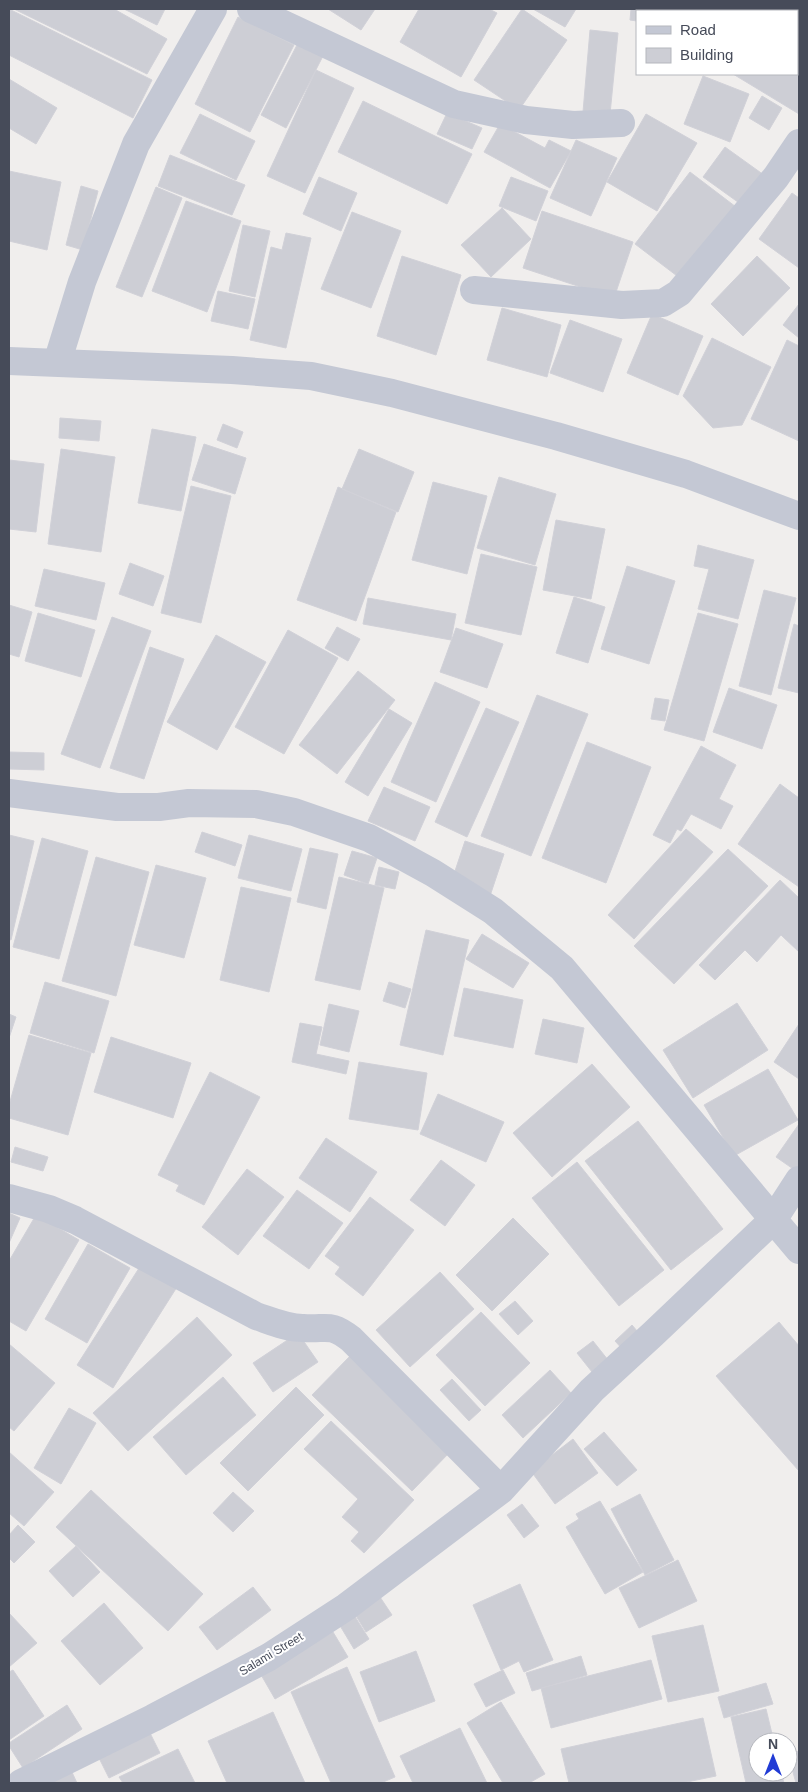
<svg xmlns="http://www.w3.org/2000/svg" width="808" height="1792" viewBox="0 0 808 1792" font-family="Helvetica,sans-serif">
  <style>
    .building { fill: #cdced5; stroke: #d1d1d8 }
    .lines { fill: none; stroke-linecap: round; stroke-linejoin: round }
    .minor { stroke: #c4c8d4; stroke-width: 28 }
    .labels { text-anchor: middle; stroke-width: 4; stroke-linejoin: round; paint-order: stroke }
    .street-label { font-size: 12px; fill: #464b59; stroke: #fff }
  </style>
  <rect width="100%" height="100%" fill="#f0eeed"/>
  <path class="building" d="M9 9 152 80 133 118 9 55Z
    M14 9H114L167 39 147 74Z
    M124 9H165L157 25Z
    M328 9H375L361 30Z
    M419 9H489L497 13 461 77 400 42Z
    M522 9 567 40 519 110 474 80Z
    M533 9H576L565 27Z
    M631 9H684V11H637V21L630 20Z
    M742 9H787L791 11H746Z
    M788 9H799V16L797 15V11H792Z
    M797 15 799 17V34L797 38Z
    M238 17 294 45 250 132 195 104Z
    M590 30 618 33 610 114 583 112Z
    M298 43 323 56 286 128 261 115Z
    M797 52 799 53V114L733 74H797Z
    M316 70 354 88 305 193 267 176Z
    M703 76 749 94 730 142 684 124Z
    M9 79 57 108 36 144 9 128Z
    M762 96 782 108 769 130 749 118Z
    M363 101 472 154 447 204 338 152Z
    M447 113 482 128 472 149 437 134Z
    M200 114 255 141 236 180 180 153Z
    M646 114 697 143 657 211 607 182Z
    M500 124 545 148 549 140 571 151 550 188 484 152Z
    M576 140 617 158 591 216 550 198Z
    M725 147 764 175 742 205 703 177Z
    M170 155 245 185 232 215 158 186Z
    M9 171 61 182 47 250 9 241Z
    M690 172 740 210 685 282 635 244Z
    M319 177 357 193 341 231 303 214Z
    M511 177 548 191 536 221 499 206Z
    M81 186 98 191 83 250 66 245Z
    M156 187 182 198 142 297 116 287Z
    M792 193 799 198V268L759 239Z
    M186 201 241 221 207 312 152 291Z
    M502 208 531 239 491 277 461 245Z
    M542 211 633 242 614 298 523 268Z
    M352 212 401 231 371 308 321 289Z
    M243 225 270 231 255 297 229 291Z
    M286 233 311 238 286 348 250 340 271 247 282 250Z
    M402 256 461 275 436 355 377 336Z
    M757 256 790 288 743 336 711 304Z
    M218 291 255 299 248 329 211 321Z
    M799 304V338L783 325Z
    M502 308 561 325 547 377 487 360Z
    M652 314 703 336 678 395 627 373Z
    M570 320 622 339 603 392 550 373Z
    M712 338 771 367 742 425 713 428 683 396Z
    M787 340 799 346V441L751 419Z
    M60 418 101 421 99 441 59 438Z
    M223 424 243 432 237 448 217 440Z
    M152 429 196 437 181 511 138 503Z
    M204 444 246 458 235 494 192 480Z
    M61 449 115 457 101 552 48 544Z
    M359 449 414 472 398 512 342 489Z
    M9 460 44 464 36 532 9 529Z
    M499 477 556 494 535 565 477 548Z
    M433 482 487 496 467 574 412 560Z
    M191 486 231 496 201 623 161 613Z
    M338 487 396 512 356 621 297 600Z
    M556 520 605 529 591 599 543 590Z
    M698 545 754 560 738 619 698 609 709 569 694 566Z
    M481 554 537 567 521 635 465 623Z
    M130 563 164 576 153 606 119 594Z
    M627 566 675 581 649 664 601 649Z
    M44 569 105 583 96 620 35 606Z
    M764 590 796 598 771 695 739 686Z
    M574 597 605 607 588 663 556 653Z
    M368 598 456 614 451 640 363 624Z
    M9 605 32 612 19 657 9 654Z
    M38 613 95 630 81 677 25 661Z
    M698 613 738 624 704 741 664 730Z
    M112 617 151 631 100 768 61 754Z
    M794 624 799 626V693L778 688Z
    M337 627 360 639 348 661 325 648Z
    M456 628 503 644 487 688 440 672Z
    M288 630 338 658 284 754 235 727Z
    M216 635 266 662 217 750 167 722Z
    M150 647 184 659 144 779 110 768Z
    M358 671 395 700 337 774 299 745Z
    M435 682 480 702 436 802 391 782Z
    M729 688 777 705 762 749 713 732Z
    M537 695 588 714 531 856 481 836Z
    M655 698 669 700 665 721 651 719Z
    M486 708 519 722 467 837 435 822Z
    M389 709 412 723 368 796 345 782Z
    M587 742 651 767 606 883 542 858Z
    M701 746 736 765 719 799 733 806 721 829 691 814 681 831 677 829 670 843 653 835Z
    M9 752 44 753V770L9 769Z
    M780 784 799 798V887L738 844Z
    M384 787 430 807 415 841 368 821Z
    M686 829 713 852 634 939 608 915Z
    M202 832 242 845 235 866 195 852Z
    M9 835 34 841 11 940 9 939Z
    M249 835 302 849 291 891 238 878Z
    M42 838 88 851 59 959 13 947Z
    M465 841 504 854 490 896 451 883Z
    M310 848 338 854 326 909 297 902Z
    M728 849 768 886 674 984 634 946Z
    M352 851 377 858 368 884 344 875Z
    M96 857 149 872 116 996 62 981Z
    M156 865 206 878 184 958 134 945Z
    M379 867 399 872 395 889 375 885Z
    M339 877 384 888 360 990 315 980Z
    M780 880 799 898V952L781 935 757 962 745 950 715 980 699 965Z
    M241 887 291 898 269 992 220 980Z
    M426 930 469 940 443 1055 400 1045Z
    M482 934 529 963 513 988 466 959Z
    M45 982 109 1001 94 1053 30 1033Z
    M389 982 411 989 405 1008 383 1001Z
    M464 988 523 1000 513 1048 454 1036Z
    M737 1003 768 1050 693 1098 663 1050Z
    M329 1004 359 1011 349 1052 320 1045Z
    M9 1014 16 1017 9 1038Z
    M543 1019 584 1028 577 1063 535 1054Z
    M300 1023 322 1027 316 1054 349 1061 346 1074 292 1062Z
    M799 1024V1079L774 1062Z
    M29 1035 91 1053 68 1135 9 1118V1105Z
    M111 1037 191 1063 173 1118 94 1092Z
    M359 1062 427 1073 418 1130 349 1119Z
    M592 1064 630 1107 552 1177 513 1133Z
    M768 1069 798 1120 734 1156 704 1105Z
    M210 1072 260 1097 204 1205 176 1191 179 1185 158 1175Z
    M438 1094 504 1122 486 1162 420 1134Z
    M638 1121 723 1229 671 1270 585 1161Z
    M799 1124V1173L776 1157Z
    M326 1138 377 1172 350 1212 299 1178Z
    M15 1147 48 1157 43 1171 11 1162Z
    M441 1160 475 1185 445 1226 410 1200Z
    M577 1162 664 1270 619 1306 532 1198Z
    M247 1169 284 1197 238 1255 202 1227Z
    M297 1190 343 1223 309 1269 263 1236Z
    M370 1197 414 1230 363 1296 335 1274 340 1267 325 1256Z
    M9 1213 20 1218 9 1243Z
    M36 1215 79 1240 26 1331 9 1321V1261Z
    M513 1218 549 1254 492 1311 456 1275Z
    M88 1244 130 1268 87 1343 45 1319Z
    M141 1265 177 1287 113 1388 77 1365Z
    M440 1272 474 1309 410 1367 376 1330Z
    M515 1301 533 1321 518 1335 499 1314Z
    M481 1312 530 1363 485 1406 436 1355Z
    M197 1317 232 1355 128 1451 93 1413Z
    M779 1322 799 1346V1471L716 1376Z
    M632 1325 643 1338 626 1353 615 1341Z
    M298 1333 318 1362 273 1392 253 1363Z
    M593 1341 612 1365 596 1377 577 1353Z
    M9 1344 55 1383 14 1431 9 1427Z
    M351 1355 451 1451 412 1491 312 1395Z
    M550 1370 571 1393 523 1438 502 1415Z
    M223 1377 256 1415 186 1475 153 1437Z
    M452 1379 481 1410 469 1421 440 1390Z
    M296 1387 324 1415 248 1491 220 1463Z
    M69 1408 96 1423 61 1484 34 1468Z
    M331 1421 414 1500 364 1553 351 1541 359 1532 342 1517 358 1499 304 1449Z
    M604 1432 637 1470 617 1486 584 1449Z
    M573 1439 598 1473 555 1504 531 1471Z
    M9 1452 54 1492 24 1526 9 1513Z
    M91 1490 203 1594 168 1631 56 1527Z
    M233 1492 254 1511 233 1532 213 1513Z
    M640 1494 674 1560 645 1575 611 1509Z
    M600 1501 643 1572 605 1594 566 1527 579 1519 576 1514Z
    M522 1504 539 1526 524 1538 507 1515Z
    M18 1525 35 1542 14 1563 9 1558V1535Z
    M76 1546 100 1572 73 1597 49 1571Z
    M678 1560 697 1601 639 1628 619 1588Z
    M520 1584 553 1660 524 1672 519 1661 501 1670 473 1605Z
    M253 1587 271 1610 217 1650 199 1627Z
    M378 1594 392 1615 366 1632 353 1611Z
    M104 1603 143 1648 100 1685 61 1641Z
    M9 1613 37 1643 9 1667Z
    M354 1615 369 1639 354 1649 339 1624Z
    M703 1625 719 1691 668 1702 652 1636Z
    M333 1632 348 1657 275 1699 260 1673Z
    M416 1651 435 1701 379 1722 360 1672Z
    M581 1656 587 1675 532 1691 526 1673Z
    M651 1660 662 1699 551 1728 541 1688Z
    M347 1667 395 1777 381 1783H331L291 1692Z
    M13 1670 44 1716 9 1740V1672Z
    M503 1670 515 1693 486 1707 474 1684Z
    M766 1683 773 1704 724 1718 718 1697Z
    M501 1702 545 1774 529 1783H503L467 1723Z
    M67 1705 82 1729 23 1768 9 1746V1743Z
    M766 1709 774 1742H758V1772H781L784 1783H746L731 1717Z
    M273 1712 305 1783H227L208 1741Z
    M703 1718 716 1776 682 1783H569L561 1749Z
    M147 1727 160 1753 109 1778 96 1752Z
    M460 1728 487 1783H413L400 1756Z
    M178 1749 195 1783H123L119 1777Z
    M799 1751V1783H796L788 1754Z
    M71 1770 77 1783H45Z"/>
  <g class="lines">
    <path class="minor" d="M251 9 454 104 526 120 573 125 621 123
      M474 290 622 305 663 303 679 293 776 177 799 143
      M9 361 232 370 311 376 392 393 556 436 686 474 799 516
      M57 363 82 282 136 144 213 9
      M9 793 117 807H159L189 803 256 804 294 812 369 838 433 873 493 911 562 968 799 1250
      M9 1198 49 1209 75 1220 256 1316C271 1321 286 1328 303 1328 327 1330 329 1322 351 1339L501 1490
      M21 1783 153 1718 269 1657 346 1607 501 1490 592 1390 653 1334 773 1220 799 1180"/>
  </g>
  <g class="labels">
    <g class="street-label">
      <text transform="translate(271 1654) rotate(-31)" y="4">Salami Street</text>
    </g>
  </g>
  <rect width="808" height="1792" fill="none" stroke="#464b59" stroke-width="20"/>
  <rect x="636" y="10" width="162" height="65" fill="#ffffff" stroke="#b5b7bd"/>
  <rect x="646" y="26" width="25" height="8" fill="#c4c8d4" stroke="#b5b7bd"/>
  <text x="680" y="35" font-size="15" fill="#464b59">Road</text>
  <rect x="646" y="48" width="25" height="15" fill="#cdced5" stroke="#b5b7bd"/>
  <text x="680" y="60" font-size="15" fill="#464b59">Building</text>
  <g transform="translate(773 1757)"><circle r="24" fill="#ffffff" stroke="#b5b7bd"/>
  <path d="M0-4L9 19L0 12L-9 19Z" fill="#213bd5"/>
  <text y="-8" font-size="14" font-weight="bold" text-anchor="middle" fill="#464b59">N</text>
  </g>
</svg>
